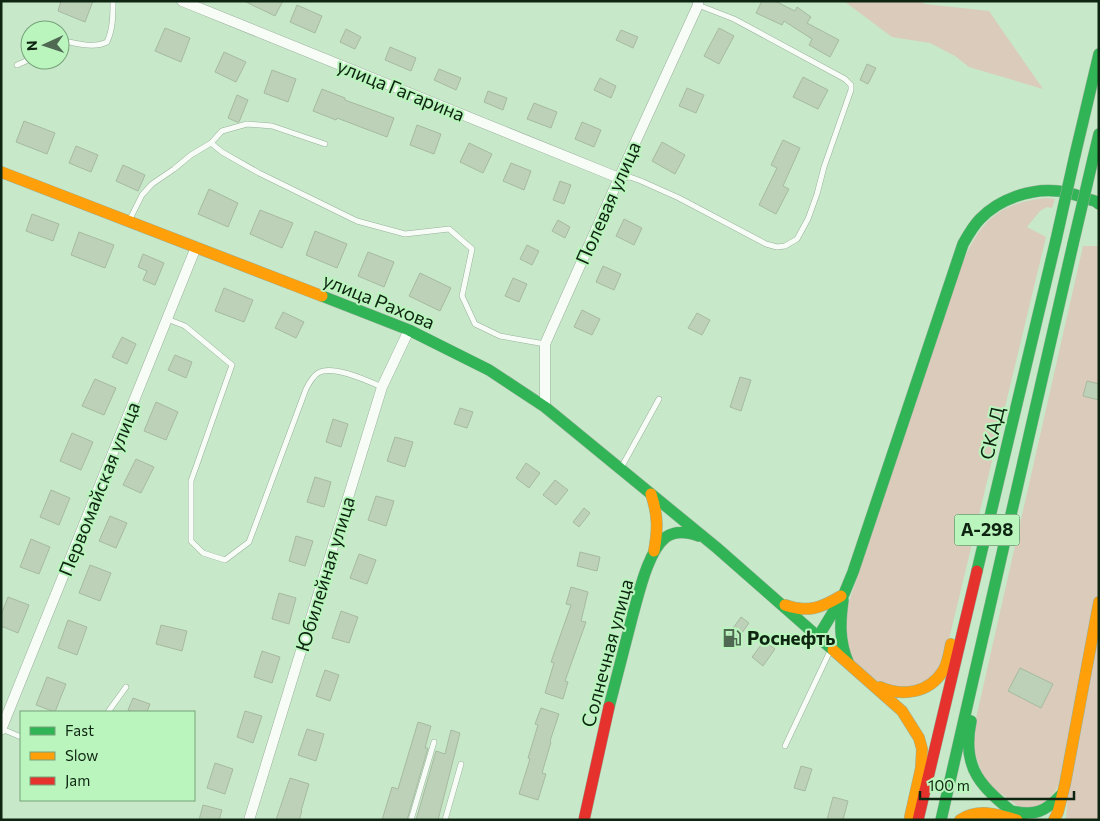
<svg xmlns="http://www.w3.org/2000/svg" width="1100" height="821" viewBox="0 0 1100 821" font-family="Commissioner,sans-serif">
  <style>
    .green { fill: #dacbba }
    .building { fill: #bdd1b8; stroke: #a6baa0 }
    .lines { fill: none; stroke-linecap: round; stroke-linejoin: round }
    .lane-casing { stroke: #98b09a; stroke-width: 6 }
    .street-casing { stroke: #98b09a; stroke-width: 11 }
    .fast-casing { stroke: #98b09a; stroke-width: 12 }
    .slow-casing { stroke: #98b09a; stroke-width: 12 }
    .jam-casing { stroke: #98b09a; stroke-width: 12 }
    .lane { stroke: #f7fcf7; stroke-width: 5 }
    .street { stroke: #f7fcf7; stroke-width: 10 }
    .fast { stroke: #30b455; stroke-width: 11 }
    .slow { stroke: #ff9f0a; stroke-width: 11 }
    .jam { stroke: #e5322d; stroke-width: 11 }
    .fast-bridge-casing { stroke: #98b09a; stroke-width: 12; stroke-linecap: butt }
    .fast-bridge { stroke: #30b455; stroke-width: 11 }
    .labels { text-anchor: middle; stroke-width: 4; stroke-linejoin: round; paint-order: stroke }
    .shield { fill: #bbf5be; stroke: #426345; stroke-width: 1 }
    .shield-label { font-size: 18px; font-weight: bold; fill: #0e2511 }
    .street-label { font-size: 19px; fill: #0e2511; stroke: #bbf5be }
    .poi-label { font-size: 19px; font-weight: bold; fill: #0e2511; stroke: #bbf5be; text-anchor: start }
  </style>
  <rect width="100%" height="100%" fill="#c8e8ca"/>
  <path class="green" d="M844 1H920L925 4 989 11 1043 89 969 67 955 56 930 43 892 37Z
    M1046 198 1055 199 1052 208 1047 207 1040 211 1027 227 1046 237 944 660 931 678 906 690 880 683 854 662 849 654 843 623 847 608 960 269C978 224 996 203 1046 198Z
    M1083 246H1099V820H1066L1067 803 1058 785 1055 792 1040 807 1030 809 1018 806 996 790 984 778 973 748 974 727Z"/>
  <path class="building" d="M61 1H93L85 22 58 11Z
    M244 1H283L275 16Z
    M762 1H775L795 11 797 7 811 17 807 23 839 40 830 57 809 45 812 39 784 21 782 25 756 13Z
    M297 5 322 16 315 33 290 22Z
    M165 28 190 38 181 62 155 51Z
    M719 28 734 36 719 64 704 56Z
    M346 29 361 37 355 49 340 42Z
    M621 30 638 37 633 48 616 40Z
    M390 47 416 58 411 71 385 60Z
    M224 52 246 62 236 82 215 72Z
    M867 64 876 68 868 84 860 80Z
    M439 69 461 78 456 90 434 80Z
    M272 70 296 79 288 102 264 93Z
    M803 77 828 90 818 109 793 97Z
    M600 78 616 86 611 98 594 90Z
    M687 88 704 95 696 113 679 106Z
    M322 89 345 98V100L394 118 387 137 337 118 336 120 313 111Z
    M488 91 507 98 503 110 484 102Z
    M237 95 248 100 239 122H237L228 118Z
    M534 103 557 112 551 128 527 119Z
    M24 121 55 133 47 154 16 142Z
    M582 122 601 130 594 147 575 139Z
    M417 125 441 134 434 154 410 145Z
    M783 140 800 148 783 186 789 189 776 214 759 205 777 168 771 165Z
    M662 142 685 155 675 174 652 161Z
    M469 143 492 154 483 173 460 162Z
    M76 146 98 155 91 172 69 163Z
    M511 163 531 171 524 190 503 181Z
    M123 165 145 175 138 191 116 181Z
    M560 181 571 185 564 204 553 200Z
    M209 189 238 203 228 227 198 214Z
    M260 210 293 223 282 248 250 234Z
    M32 214 59 224 53 241 26 231Z
    M624 219 642 228 634 245 616 236Z
    M558 220 570 227 565 238 552 231Z
    M315 231 347 244 337 268 306 255Z
    M79 232 114 245 105 268 71 255Z
    M527 245 539 251 532 265 520 259Z
    M368 252 394 262 384 287 358 276Z
    M143 254 164 263 155 285 143 280 147 271 138 267Z
    M603 266 621 274 614 290 596 282Z
    M420 273 451 288 440 311 409 296Z
    M513 278 527 284 519 302 505 296Z
    M224 288 253 300 244 322 215 311Z
    M582 310 600 319 592 335 574 327Z
    M283 312 304 322 296 338 275 328Z
    M697 313 710 320 702 335 688 328Z
    M122 337 136 344 127 364 112 357Z
    M175 355 192 362 186 378 168 370Z
    M740 377 751 380 741 411 730 407Z
    M95 379 116 388 104 415 82 406Z
    M1087 381 1099 384V400L1083 396Z
    M156 402 178 412 166 440 144 431Z
    M460 408 473 412 467 428 454 424Z
    M333 419 348 424 341 447 326 442Z
    M72 433 93 442 81 470 60 461Z
    M395 437 413 442 405 467 387 461Z
    M136 459 154 467 141 493 123 485Z
    M526 463 540 473 529 488 516 478Z
    M315 477 331 482 324 507 307 502Z
    M555 480 568 490 556 505 543 495Z
    M51 490 70 498 59 525 40 517Z
    M376 496 394 501 386 526 368 520Z
    M584 508 590 513 579 527 573 522Z
    M110 516 127 523 116 548 99 541Z
    M296 536 313 541 305 566 289 561Z
    M31 539 50 547 39 574 20 567Z
    M580 552 600 557 597 571 577 566Z
    M359 554 376 560 367 584 350 578Z
    M90 565 111 573 100 601 79 593Z
    M571 587 588 592 581 621 586 622 565 681 568 682 563 699 545 693 554 663 551 662 571 605 566 604Z
    M279 593 296 598 289 624 272 619Z
    M8 597 29 605 18 633 1 626V615Z
    M341 611 358 617 349 643 332 638Z
    M741 617 749 623 731 648 723 642Z
    M68 620 87 627 77 655 58 648Z
    M161 625 187 631 182 651 156 644Z
    M764 641 775 649 763 666 752 657Z
    M262 651 280 657 272 683 254 677Z
    M1020 668 1053 684 1041 708 1008 691Z
    M325 670 339 675 330 701 316 696Z
    M47 677 66 684 55 712 36 705Z
    M133 698 150 704 147 712H133L128 710Z
    M541 708 559 714 550 741 551 742 542 773 546 774 538 800 519 794 530 759 528 758 538 725 535 724Z
    M245 711 262 716 253 743 237 737Z
    M418 722 431 726 425 748H428L407 820H382L392 787 398 789Z
    M307 729 324 734 316 761 298 755Z
    M451 730 460 733 438 820H416L436 751 445 754Z
    M215 763 233 769 225 794 207 788Z
    M801 766 812 769 805 791 794 788Z
    M290 778 309 784 301 811H302L299 820H276Z
    M833 797 848 801 843 820H827Z
    M203 805 222 810 219 820H199Z"/>
  <g class="lines">
    <g class="lane-casing">
      <path id="lane" d="M60 40C75 43 93 49 107 42 113 29 113 15 113 1
        M17 65 26 61 30 55
        M211 143 222 152 259 173 357 221 405 234 449 229 472 249 462 296 475 324 500 336 545 344
        M620 178 630 177 641 181 679 198 766 244 777 247 785 246 797 239 808 219 817 194 824 167 851 90V85L845 79 734 19 698 5
        M129 221 142 195 152 184 174 169 191 155 211 143 222 131 247 124 272 126 325 144
        M167 319 185 326 232 365 191 481V541L203 553 225 560 249 542 306 389C309 383 312 377 318 373 332 364 368 381 382 387
        M621 468 659 399
        M108 712 126 687
        M2 729 21 737
        M785 746 831 649
        M411 820 434 742
        M445 820 461 764"/>
    </g>
    <g class="street-casing">
      <path id="street" d="M182 1 619 178
        M545 407V344L619 178 698 5V1
        M1 730 196 247
        M249 820 382 387 409 330"/>
    </g>
    <g class="fast-casing">
      <path id="fast" d="M1075 155 1099 54
        M1093 159 1099 134
        M322 296 409 330 489 370 545 407 717 548 833 650
        M977 571 1056 240
        M843 600C840 622 839 641 848 662
        M818 637 844 594 853 572 963 244C968 235 973 226 980 219 999 199 1031 188 1058 191 1071 192 1083 198 1095 201L1099 204
        M609 707C617 676 625 645 633 614 639 593 648 551 666 537 676 530 688 532 699 536
        M971 721C960 773 986 790 1022 820
        M1012 811C1035 816 1045 812 1061 795
        M941 820 1073 244"/>
    </g>
    <g class="slow-casing">
      <path id="slow" d="M1 172 322 296
        M651 494C658 515 658 529 654 551
        M785 605C808 613 821 608 841 596
        M833 650 902 711 919 738 922 749 921 768 910 817
        M880 687C903 697 929 693 943 671 948 663 949 653 951 644
        M960 820C978 808 997 814 1017 820
        M1054 820 1058 812 1065 784 1099 602"/>
    </g>
    <g class="jam-casing">
      <path id="jam" d="M584 820 609 707
        M918 820 977 571"/>
    </g>
    <use href="#lane" class="lane"/>
    <use href="#street" class="street"/>
    <use href="#fast" class="fast"/>
    <use href="#slow" class="slow"/>
    <use href="#jam" class="jam"/>
    <g class="fast-bridge-casing">
      <path id="fast-bridge" d="M1056 240 1075 155
        M1073 244 1093 159"/>
    </g>
    <use href="#fast-bridge" class="fast-bridge"/>
  </g>
  <defs>
    <g id="fuel-bare" transform="scale(1.5)"><path d="M-5.5-6h7V0h2V4h1.3V-2.5L3-4.5l.8-.8L6-3V5H2.5V1h-1V6h-7ZM-4.2-4.7v3.2H.2V-4.7Z" fill="#4f6952" stroke="#bbf5be" stroke-width="2.5" paint-order="stroke"/></g>
  </defs>
  <g fill-rule="evenodd">
    <use href="#fuel-bare" x="732" y="638"/>
  </g>
  <g class="labels">
    <rect class="shield" x="954.5" y="514.5" width="65" height="31" rx="4"/>
    <g class="shield-label">
      <text x="987" y="536">А-298</text>
    </g>
    <g class="street-label">
      <text transform="translate(401 90) rotate(22)" y="7">улица Гагарина</text>
      <text transform="translate(608 203) rotate(-66)" y="7">Полевая улица</text>
      <text transform="translate(379 301) rotate(22)" y="7">улица Рахова</text>
      <text transform="translate(992 433) rotate(-77)" y="7">СКАД</text>
      <text transform="translate(99 489) rotate(-68)" y="7">Первомайская улица</text>
      <text transform="translate(325 574) rotate(-73)" y="7">Юбилейная улица</text>
      <text transform="translate(607 653) rotate(-75)" y="7">Солнечная улица</text>
    </g>
    <g class="poi-label">
      <text x="747" y="645">Роснефть</text>
    </g>
  </g>
  <rect width="1100" height="821" fill="none" stroke="#0e2511" stroke-width="5"/>
  <rect x="20" y="711" width="175" height="90" fill="#bbf5be" stroke="#76a279"/>
  <rect x="30" y="727" width="25" height="8" fill="#30b455" stroke="#76a279"/>
  <text x="65" y="736" font-size="15" fill="#0e2511">Fast</text>
  <rect x="30" y="752" width="25" height="8" fill="#ff9f0a" stroke="#76a279"/>
  <text x="65" y="761" font-size="15" fill="#0e2511">Slow</text>
  <rect x="30" y="777" width="25" height="8" fill="#e5322d" stroke="#76a279"/>
  <text x="65" y="786" font-size="15" fill="#0e2511">Jam</text>
  <g transform="translate(45 45) rotate(267)"><circle r="24" fill="#bbf5be" stroke="#76a279"/>
  <path d="M0-4L9 19L0 12L-9 19Z" fill="#4f6952"/>
  <text y="-8" font-size="14" font-weight="bold" text-anchor="middle" fill="#0e2511">N</text>
  </g>
  <path d="M920 791v8h154v-8" fill="none" stroke="#0e2511" stroke-width="2.5"/>
  <text x="928" y="791" font-size="15" fill="#0e2511" stroke="#bbf5be" stroke-width="4" paint-order="stroke">100 m</text>
</svg>
